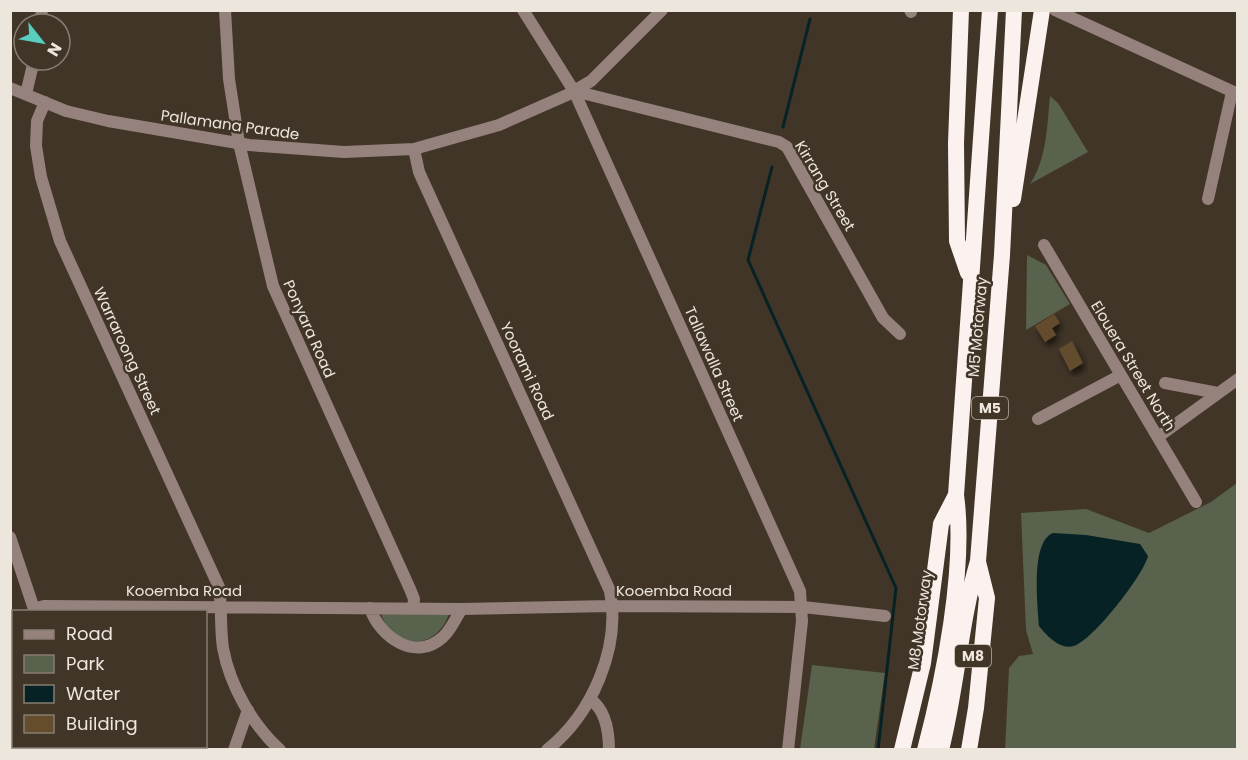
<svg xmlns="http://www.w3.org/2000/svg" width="1248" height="760" viewBox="0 0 1248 760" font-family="Poppins,sans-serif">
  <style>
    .green { fill: #58624d }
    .water { fill: #062224 }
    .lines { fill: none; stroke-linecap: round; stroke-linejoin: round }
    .stream { stroke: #062224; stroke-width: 3 }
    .building { fill: #644c2d; filter: url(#shadow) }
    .minor { stroke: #95827c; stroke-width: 12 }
    .highway { stroke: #fbf2ef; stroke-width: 16 }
    .labels { text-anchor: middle; stroke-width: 5; stroke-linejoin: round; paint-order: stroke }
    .shield { fill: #413528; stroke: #b9b1a7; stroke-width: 1.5 }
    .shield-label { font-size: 14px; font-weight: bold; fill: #ede6dd }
    .street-label { font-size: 15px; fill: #ede6dd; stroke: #413528 }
  </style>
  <defs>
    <filter id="shadow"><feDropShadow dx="3" dy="5" stdDeviation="3" flood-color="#0009"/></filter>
  </defs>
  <rect width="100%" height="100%" fill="#413528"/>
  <path class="green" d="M1050 96 1058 103 1088 152 1030 184C1047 159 1047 125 1050 96Z
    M1027 255 1046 265 1070 304 1026 330Z
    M1237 483V749L1005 750 1009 668 1019 656 1033 654 1026 630 1021 513 1086 509 1149 533 1211 502Z
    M381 614H449C436 652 393 649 381 614Z
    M10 638H13L14 746 63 747V749H11Z
    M812 665 885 673 874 749H800Z"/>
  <path class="water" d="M1053 533 1086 535 1140 544 1148 556C1143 576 1093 640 1074 646 1060 650 1047 636 1039 626 1038 605 1030 542 1053 533Z"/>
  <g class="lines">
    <path class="stream" d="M783 127 810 19
      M772 167 748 260 896 588 878 750
      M10 611 14 622
      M10 723 14 693"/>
  </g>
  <path class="building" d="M1054 314 1060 323 1052 328 1056 335 1045 342 1035 326Z
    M1072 341 1083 363 1070 371 1059 349Z"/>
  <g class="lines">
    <path class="minor" d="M225 10 229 79 239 143 273 286 410 589 414 599 413 609
      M523 10 574 91 800 591 802 621 788 750
      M910 10 911 12
      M1055 10 1238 94
      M40 24 42 10
      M10 88 66 111 108 121 249 145 344 152 414 149 499 125 567 95 591 81 662 10
      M574 91 779 142 787 147 883 318 900 334
      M26 94 34 60
      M45 102 37 121 36 146 41 177 60 241 219 587C222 607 220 628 223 648 230 686 252 724 280 750
      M414 149 419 172 610 591C621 648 592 714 547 750
      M1208 199 1232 92
      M1044 245 1196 502
      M1165 383 1218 393
      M1038 419 1121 375
      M1158 437 1238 379
      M10 537 35 612
      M370 608C380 638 416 662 443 637 451 630 456 617 462 609
      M34 609 44 606 462 609 612 606 803 607 885 616
      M590 699C606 710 609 731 609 750
      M72 746V750
      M234 750 248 710"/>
    <path class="highway" d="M961 10 956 143 957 241 968 273
      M1013 199 1042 10
      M902 750 923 663 941 524 956 495
      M925 750C944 678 966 567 956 495L990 10
      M941 750C957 687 960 623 978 561L1002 255 1014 10
      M969 750 976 708 987 598 978 562"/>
  </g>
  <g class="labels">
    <g class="shield">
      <rect x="972" y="397" width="36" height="22" rx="4.5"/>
      <rect x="955" y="645" width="36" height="22" rx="4.5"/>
    </g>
    <g class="shield-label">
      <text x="990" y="413">M5</text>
      <text x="973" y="661">M8</text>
    </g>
    <g class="street-label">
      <text transform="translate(230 125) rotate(8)" y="5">Pallamana Parade</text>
      <text transform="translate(825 186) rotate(59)" y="5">Kirrang Street</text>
      <text transform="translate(978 327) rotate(-85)" y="5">M5 Motorway</text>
      <text transform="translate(309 329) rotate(66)" y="5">Ponyara Road</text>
      <text transform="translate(127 351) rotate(65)" y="5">Warraroong Street</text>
      <text transform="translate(714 364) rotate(66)" y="5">Tallawalla Street</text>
      <text transform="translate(1133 366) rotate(59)" y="5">Elouera Street North</text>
      <text transform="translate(527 371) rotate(65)" y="5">Yoorami Road</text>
      <text x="184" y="596">Kooemba Road</text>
      <text x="674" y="596">Kooemba Road</text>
      <text transform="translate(920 620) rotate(-82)" y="5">M8 Motorway</text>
    </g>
  </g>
  <rect width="1248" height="760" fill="none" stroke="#ede6dd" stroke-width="24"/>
  <rect x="12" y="610" width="195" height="138" fill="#413528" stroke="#867c70" stroke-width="1.5"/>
  <rect x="24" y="630" width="30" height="9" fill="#95827c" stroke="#867c70" stroke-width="1.5"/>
  <text x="66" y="640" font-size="18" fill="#ede6dd">Road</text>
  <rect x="24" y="655" width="30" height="18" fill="#58624d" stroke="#867c70" stroke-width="1.5"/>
  <text x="66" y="670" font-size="18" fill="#ede6dd">Park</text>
  <rect x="24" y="685" width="30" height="18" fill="#062224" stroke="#867c70" stroke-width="1.5"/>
  <text x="66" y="700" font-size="18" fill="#ede6dd">Water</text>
  <rect x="24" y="715" width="30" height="18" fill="#644c2d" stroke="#867c70" stroke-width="1.5"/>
  <text x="66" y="730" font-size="18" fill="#ede6dd">Building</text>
  <g transform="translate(42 42) rotate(121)"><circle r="28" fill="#413528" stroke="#867c70" stroke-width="1.5"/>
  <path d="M0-4.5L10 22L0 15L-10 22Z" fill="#58cebf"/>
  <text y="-9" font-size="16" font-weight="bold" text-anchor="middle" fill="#ede6dd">N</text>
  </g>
</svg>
